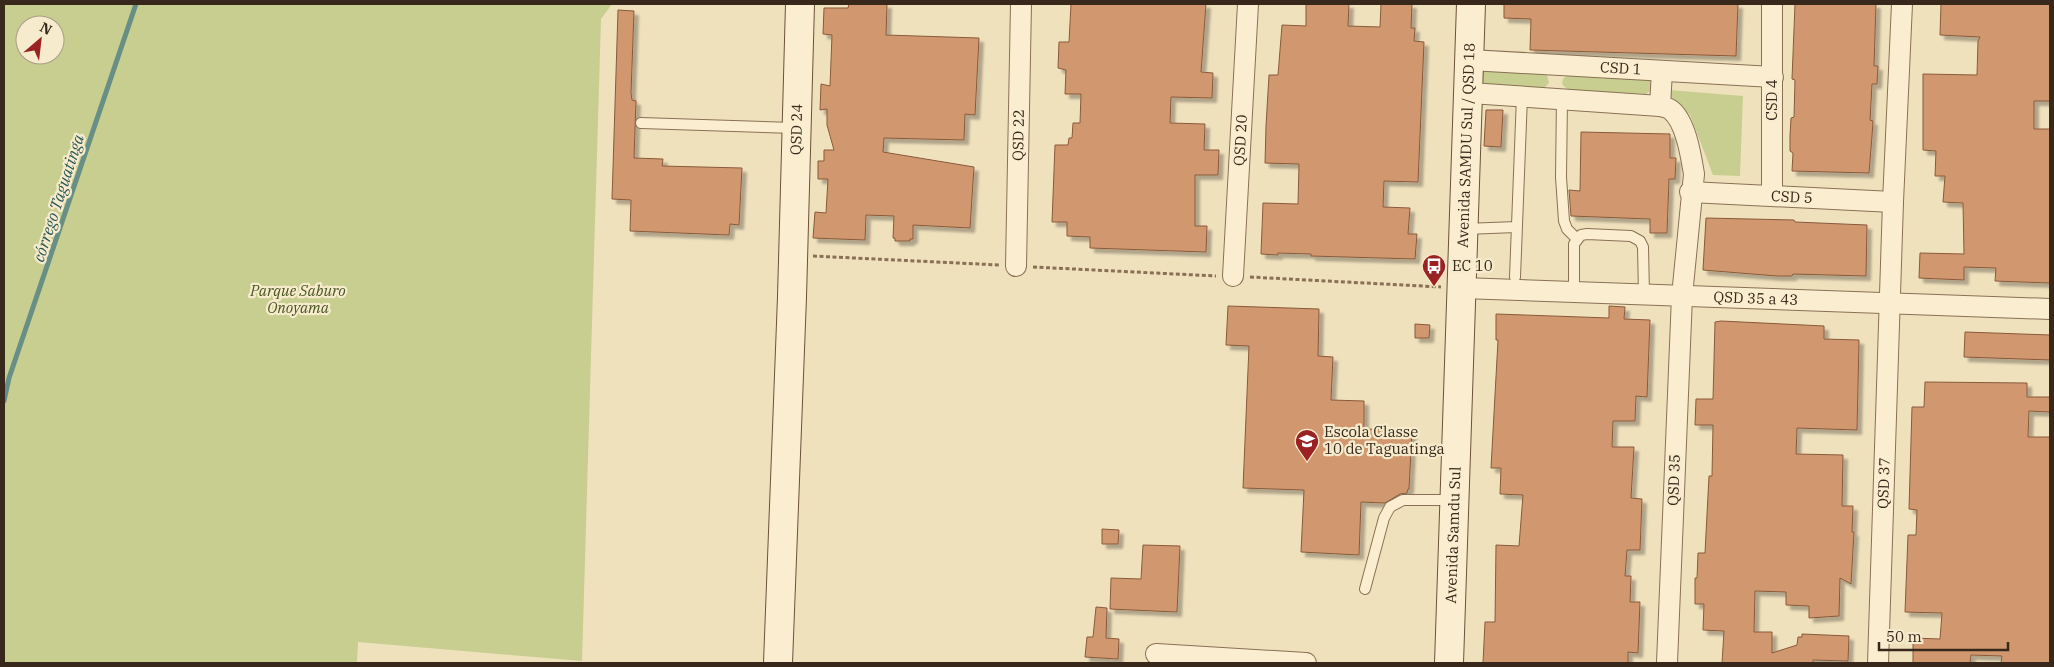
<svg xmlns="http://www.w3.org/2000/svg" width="2054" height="667" viewBox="0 0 2054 667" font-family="'IBM Plex Serif',serif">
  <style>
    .green { fill: #c7ce90; fill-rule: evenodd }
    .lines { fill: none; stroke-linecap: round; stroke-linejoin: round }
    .stream { stroke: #688f85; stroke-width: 5 }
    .building { fill: #d19870; stroke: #89593a; filter: url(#shadow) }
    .lane-casing { stroke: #897055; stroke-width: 12 }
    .street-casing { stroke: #897055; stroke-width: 22 }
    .secondary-casing { stroke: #6a5139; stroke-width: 30 }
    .path { stroke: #897055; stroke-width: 3; stroke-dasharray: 4 2.5; stroke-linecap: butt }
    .lane { stroke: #fbeed0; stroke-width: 10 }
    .street { stroke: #fbeed0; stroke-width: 20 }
    .secondary { stroke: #fbeed0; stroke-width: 28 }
    .labels { text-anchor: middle; stroke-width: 4.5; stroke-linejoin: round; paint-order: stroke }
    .street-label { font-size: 15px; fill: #37281b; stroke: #f7ebcd }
    .poi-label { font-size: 15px; fill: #37281b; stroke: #f7ebcd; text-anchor: start }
    .park-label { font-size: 15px; font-style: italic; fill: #475420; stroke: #f7ebcd }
    .water-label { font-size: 16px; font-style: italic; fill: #295855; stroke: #f7ebcd }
  </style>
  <defs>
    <filter id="shadow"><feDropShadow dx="4.5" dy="4.5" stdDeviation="1" flood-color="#0004"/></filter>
  </defs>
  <rect width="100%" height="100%" fill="#f0e1bd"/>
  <path class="green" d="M4 4H612L601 19 582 661 358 642 357 663H4ZM25 25H55V55H25Z
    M1485 69 1543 72 1547 75 1549 83 1543 89 1484 85 1481 83V71Z
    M1569 74 1647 78 1650 81 1652 89 1646 94 1568 90 1562 84 1563 79Z
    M1669 90 1743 96 1740 176 1713 175 1690 115 1681 105 1668 98Z"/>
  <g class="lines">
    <path class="stream" d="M4 401 9 378 136 4"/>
  </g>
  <path class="building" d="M849 4H887L886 35 979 38 975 115 965 114 964 140 884 138 883 152 974 167 970 228 913 225V239H910V241H895V238H893L894 216 866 215 865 240 813 238 815 212 826 213 828 179H818V161H824V150H834L827 125V109L820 110 821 84 830 86 832 35 823 34 824 8H848Z
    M1071 4H1206L1201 72 1213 73 1212 98 1171 97 1170 123 1205 124 1204 150H1219L1218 175H1195V226H1207L1206 252 1090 248V237L1067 236V222H1052L1055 145H1068L1069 138H1072L1073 123H1080L1081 94H1065L1066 70 1058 68 1059 42H1069Z
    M1306 4H1349L1348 26 1380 27 1381 4H1412L1411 28H1415L1414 41 1424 42 1418 182 1384 181 1383 207 1410 208 1408 234H1417L1415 259 1311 256V254L1278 253V255L1261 254 1263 203 1298 204 1299 164 1265 163 1266 126 1269 75H1278L1282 25 1306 26Z
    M1504 4H1738L1736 56 1530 50 1531 19 1504 18Z
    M1795 4H1876L1874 66H1878L1877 84H1872L1870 120 1873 121 1872 136 1869 173 1792 171 1793 153 1790 151V136L1791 118 1794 117 1795 80 1792 79Z
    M1941 4H2050V101H2034V129H2050V283L1995 281 1996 268 1964 267V280L1919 278 1920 253 1964 254 1963 203 1943 202 1945 176H1935L1936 151 1923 150V74L1977 75 1978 41 1980 37 1940 35Z
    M618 10 634 11 631 93 632 100 636 101 634 158 663 159 662 166 742 168 739 225 730 224 729 235 630 231 631 200 612 199Z
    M1486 110H1503L1501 147 1484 146Z
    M1581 132 1670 134V158H1676L1675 179H1669L1667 233H1650V219L1571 216 1569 190 1580 191Z
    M1706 218 1794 220 1795 222 1867 225 1866 276 1793 274 1792 276H1777L1703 270Z
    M1228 306 1319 309 1318 356 1333 357 1331 400 1364 401V429L1412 430 1409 489H1408L1407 493 1400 494 1385 503 1361 502 1359 555 1301 552 1304 490 1243 488 1249 346 1226 345Z
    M1609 306 1625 307 1624 319 1650 320 1647 397 1636 396 1635 421H1613L1612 447H1634L1631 498 1642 499 1640 550H1627L1625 576H1631L1630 602H1640L1638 653 1628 652V663H1483L1485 622H1495L1496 545 1519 546 1523 495 1500 494 1501 468H1491L1498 340H1496V314L1609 318Z
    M1721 321 1824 326V339L1859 340 1857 430 1797 428 1796 454 1843 455 1842 506H1853L1852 532H1854L1851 584 1840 578 1839 616 1809 618V606L1786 605V592L1755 591 1754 632H1772V653L1797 645 1798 637H1802V634L1849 636 1848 661 1813 660V663H1722L1724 631 1703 630 1704 604H1695V578H1697L1698 553H1705L1709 476H1712L1713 425H1695L1696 399H1713L1715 322Z
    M1415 324 1430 325 1429 338H1415Z
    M1965 332 2050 335V360L1964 357Z
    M1925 382 2027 383V397H2050V412L2029 411 2028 437H2050V663H2001L2002 656 1971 655 1970 663H1913V638L1940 639 1942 613 1905 612 1908 535H1916L1917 510 1909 509 1912 407H1924Z
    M1102 529 1119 530 1118 544H1102Z
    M1143 545 1180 546 1177 612 1110 609 1111 578 1141 579Z
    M1096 607 1107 608 1106 638 1119 639 1118 659 1085 657 1087 637H1093Z"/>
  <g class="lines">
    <g class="lane-casing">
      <path id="lane" d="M1562 98 1561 177 1564 221 1567 229 1577 239
        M641 123 795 128
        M1465 229 1516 227
        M1515 277 1522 96
        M1574 292V244L1581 235 1587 234 1631 236 1640 241 1643 247 1644 294
        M1365 589 1384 518 1390 507 1403 500H1454"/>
    </g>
    <g class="street-casing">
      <g id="street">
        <path id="s1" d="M1470 60 1773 77"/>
        <path d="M1470 93 1660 106C1664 107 1669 108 1671 110 1686 122 1691 156 1694 174L1682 296 1667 663"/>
        <path d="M1660 106 1662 71"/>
        <path id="s2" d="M1690 192 1893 202"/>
        <path d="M1772 195V4"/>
        <path id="s3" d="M1016 266 1021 4"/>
        <path id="s4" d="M1233 276 1248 4"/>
        <path id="s5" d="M1462 288 2050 309"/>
        <path d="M1156 654 1306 663"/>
        <path id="s6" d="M1878 663 1893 202 1902 4"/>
      </g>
    </g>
    <g class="secondary-casing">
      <g id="secondary">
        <path id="s7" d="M778 663 792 297 800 4"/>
        <path id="s8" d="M1449 663 1471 4"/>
      </g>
    </g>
    <path class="path" d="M813 256 999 265
      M1033 267 1216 276
      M1250 277 1441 287"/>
    <use href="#lane" class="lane"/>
    <use href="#street" class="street"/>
    <use href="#secondary" class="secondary"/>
  </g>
  <defs>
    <g id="bus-pin" transform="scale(1.25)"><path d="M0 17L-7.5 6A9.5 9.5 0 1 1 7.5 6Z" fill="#9b2223" stroke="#f7ebcd"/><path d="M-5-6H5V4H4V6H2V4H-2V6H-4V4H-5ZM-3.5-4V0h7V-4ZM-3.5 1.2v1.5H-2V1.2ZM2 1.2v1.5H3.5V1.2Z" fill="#fff"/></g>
    <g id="school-pin" transform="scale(1.25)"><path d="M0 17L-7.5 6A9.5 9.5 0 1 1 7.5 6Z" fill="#9b2223" stroke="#f7ebcd"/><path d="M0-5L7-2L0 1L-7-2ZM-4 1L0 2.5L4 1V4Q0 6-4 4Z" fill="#fff"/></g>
  </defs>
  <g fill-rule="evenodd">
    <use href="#bus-pin" x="1434" y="266"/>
    <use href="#school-pin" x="1307" y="441"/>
  </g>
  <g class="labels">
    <g class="street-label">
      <text dy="5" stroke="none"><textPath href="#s1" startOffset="151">CSD 1</textPath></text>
      <text transform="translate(1772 100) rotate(-90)" y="5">CSD 4</text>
      <text dy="5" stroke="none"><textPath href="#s7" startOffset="534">QSD 24</textPath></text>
      <text dy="5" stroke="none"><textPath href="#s3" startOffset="131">QSD 22</textPath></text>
      <text dy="5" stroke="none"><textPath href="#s4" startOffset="136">QSD 20</textPath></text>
      <text dy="5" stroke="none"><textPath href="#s8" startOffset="518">Avenida SAMDU Sul / QSD 18</textPath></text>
      <text dy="5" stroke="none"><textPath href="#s2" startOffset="102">CSD 5</textPath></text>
      <text dy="5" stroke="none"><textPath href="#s5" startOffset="294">QSD 35 a 43</textPath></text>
      <text transform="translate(1674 480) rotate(-88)" y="5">QSD 35</text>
      <text dy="5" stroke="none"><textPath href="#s6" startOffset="180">QSD 37</textPath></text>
      <text dy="5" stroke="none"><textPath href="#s8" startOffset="128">Avenida Samdu Sul</textPath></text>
    </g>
    <g class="poi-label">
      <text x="1452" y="271">EC 10</text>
      <text x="1324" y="437">Escola Classe<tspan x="1324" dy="17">10 de Taguatinga</tspan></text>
    </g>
    <g class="park-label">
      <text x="298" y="296">Parque Saburo<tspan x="298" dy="17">Onoyama</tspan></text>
    </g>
    <g class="water-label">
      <text transform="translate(58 198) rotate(-72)" y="6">córrego Taguatinga</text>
    </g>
  </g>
  <rect width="2054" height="667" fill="none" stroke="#37281b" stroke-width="10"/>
  <g transform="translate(40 40) rotate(28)"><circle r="24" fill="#f7ebcd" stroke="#aa9d86"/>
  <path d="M0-4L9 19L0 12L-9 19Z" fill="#9b2223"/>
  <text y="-8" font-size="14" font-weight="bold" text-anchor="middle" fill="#37281b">N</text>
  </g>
  <path d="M1879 642v8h129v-8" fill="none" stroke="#37281b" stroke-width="2.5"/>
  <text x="1886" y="642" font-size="15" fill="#37281b" stroke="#f7ebcd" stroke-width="4" paint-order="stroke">50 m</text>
</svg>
